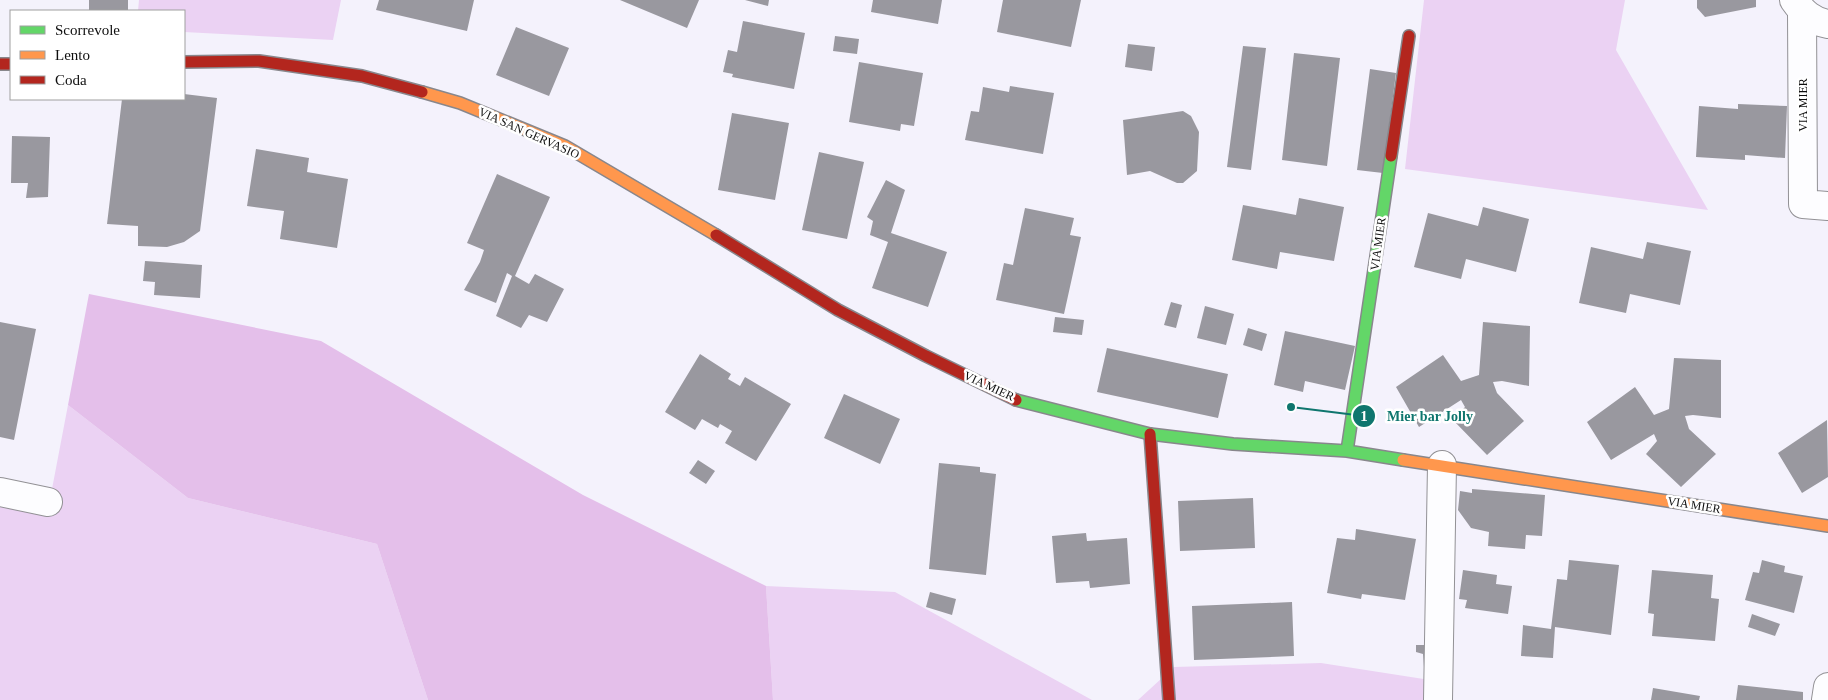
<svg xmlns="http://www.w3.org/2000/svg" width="1828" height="700" viewBox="0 0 1828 700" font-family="Georgia,serif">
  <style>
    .green { fill: #ebd2f3 }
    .forest { fill: #e4bfea }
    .building { fill: #99989f }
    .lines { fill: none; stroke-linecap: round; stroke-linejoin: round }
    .street-casing { stroke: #929195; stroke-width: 30 }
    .fast-casing { stroke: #88878c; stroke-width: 14 }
    .slow-casing { stroke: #88878c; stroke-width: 14 }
    .jam-casing { stroke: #88878c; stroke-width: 14 }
    .street { stroke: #fdfdff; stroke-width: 28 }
    .fast { stroke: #63d668; stroke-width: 11 }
    .slow { stroke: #ff974d; stroke-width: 11 }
    .jam { stroke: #b3261e; stroke-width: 11 }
    .labels { text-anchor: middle; stroke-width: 5; stroke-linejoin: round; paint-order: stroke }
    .street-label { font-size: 12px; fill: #0e0e0e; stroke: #fff }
    .leader { fill: none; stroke: #0f766e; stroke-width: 2 }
    .callout-dot { fill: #0f766e; stroke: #fff; stroke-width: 2 }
    .mark-label { font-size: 15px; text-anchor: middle; font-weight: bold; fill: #fff }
    .callout-label { font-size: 14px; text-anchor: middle; font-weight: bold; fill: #0f766e; stroke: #fff; stroke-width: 5; stroke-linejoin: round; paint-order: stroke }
  </style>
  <rect width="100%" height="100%" fill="#f4f2fc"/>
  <path class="green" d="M139 0H341L333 40 184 32V11H138Z
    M1424 0H1625L1616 50 1708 210 1405 169Z
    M68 405 188 498 377 544 428 700H0V500L48 510Z
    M766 586 895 592 1092 700H773Z
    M1321 663 1430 680V700H1138L1174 667Z"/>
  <path class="forest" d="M89 294 321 341 583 495 766 586 773 700H428L377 544 188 498 68 405Z"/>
  <path class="building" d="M89 0H128V11H89Z
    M379 0H474L467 31 376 10Z
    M620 0H699L687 28Z
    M745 0H769L768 6Z
    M873 0H942L938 24 871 12Z
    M1003 0H1081L1071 47 997 32Z
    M1697 0H1756V7L1705 17 1697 8Z
    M743 21 805 33 794 89 732 77 733 74 723 72 728 50 737 52Z
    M516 27 569 48 549 96 496 75Z
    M835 36 859 39 857 54 833 51Z
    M1128 44 1155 47 1152 71 1125 67Z
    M1243 46 1266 48 1251 170 1227 167Z
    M1294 53 1340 58 1327 166 1282 160Z
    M859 62 923 73 914 126 901 124 900 131 849 122Z
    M1370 69 1396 73 1383 173 1357 170Z
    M1010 86 1054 93 1043 154 965 140 971 111 979 112 983 87 1009 92Z
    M184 94 217 98 200 231 184 242 167 247 138 246V226L107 224 122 99H184Z
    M1738 104 1787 106 1785 158 1745 155V160L1696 157 1699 106 1738 109Z
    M1183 111 1191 116 1199 132 1197 171 1183 183H1177L1150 171 1127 175 1123 120Z
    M732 113 789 123 775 200 718 190Z
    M12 136 50 137 48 197 26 198 28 183H11Z
    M256 149 309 158 307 172 348 179 337 248 280 239 284 211 247 206Z
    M819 152 864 162 847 239 802 230Z
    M497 174 550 197 515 276 529 284 535 274 564 289 547 322 529 315 521 328 496 316 512 276 507 273 496 303 464 290 480 262 484 250 467 243Z
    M886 180 905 190 891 233 947 252 928 307 872 288 888 242 870 235 873 221 867 217Z
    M1299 198 1344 207 1334 261 1280 252 1277 269 1232 260 1243 205 1296 215Z
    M1483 207 1529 219 1516 272 1466 259 1461 279 1414 267 1428 213 1478 226Z
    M1025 208 1074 218 1070 235 1081 237 1064 314 996 300 1004 263 1013 265Z
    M1647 242 1691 251 1680 305 1630 294 1626 313 1579 303 1591 247 1643 259Z
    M145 261 202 265 200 298 154 295 155 282 143 281Z
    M1171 302 1182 305 1176 328 1164 325Z
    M1205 306 1234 314 1226 345 1197 338Z
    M1055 317 1084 320 1082 335 1053 332Z
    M0 322 36 329 14 440 0 437Z
    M1483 322 1530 326 1529 386 1502 381 1493 382 1497 393 1524 421 1487 455 1453 420 1465 407 1461 400 1419 427 1396 387 1443 355 1461 381 1479 375Z
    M1248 328 1267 334 1262 351 1243 345Z
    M1285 331 1355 346 1345 390 1305 381 1303 392 1274 385Z
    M1107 348 1228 374 1218 418 1097 392Z
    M700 354 731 374 728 379 740 386 745 377 791 404 756 461 725 443 732 431 720 424 718 428 702 419 695 430 665 412Z
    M1674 358 1721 360V418L1693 415 1685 416 1689 429 1716 454 1681 487 1646 454 1657 441 1654 434 1611 460 1587 422 1635 387 1654 415 1669 409Z
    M844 394 900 419 880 464 824 438Z
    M1827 420 1828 477 1802 493 1778 453Z
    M698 460 715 471 706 484 689 473Z
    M939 463 980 467V472L996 474 986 575 929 569Z
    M1472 489 1545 495 1542 536 1526 535 1525 549 1488 546 1489 532 1471 528 1458 510 1460 491 1472 493Z
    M1253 498 1255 548 1180 551 1178 501Z
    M1356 529 1416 539 1405 600 1362 594 1361 599 1327 593 1337 538 1355 540Z
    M1086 533 1087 541 1127 538 1130 584 1090 588 1089 581 1056 583 1052 536Z
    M1569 560 1619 565 1611 635 1555 627 1553 658 1521 656 1523 625 1551 629 1557 579 1567 580Z
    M1762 560 1785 566 1784 572 1803 576 1794 613 1745 600 1753 572 1759 573Z
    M1463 570 1497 575 1496 584 1512 586 1508 614 1465 608 1467 600 1459 599Z
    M1652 570 1713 575 1711 598 1719 599 1715 641 1652 636 1654 614 1648 613Z
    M930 592 956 599 952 615 926 607Z
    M1292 602 1294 656 1194 660 1192 606Z
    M1752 614 1780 624 1775 636 1748 627Z
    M1416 645H1435L1434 670 1424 667 1423 654 1416 652Z
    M1738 685 1803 692V700H1736Z
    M1653 688 1700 696 1699 700H1651Z"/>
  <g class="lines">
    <g class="street-casing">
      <path id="street" d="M1794 0C1803 13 1812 21 1828 24
        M1802 12 1803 204 1828 206
        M0 492 48 502
        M1438 700 1442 465
        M1826 700 1828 687"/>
    </g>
    <g class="fast-casing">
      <path id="fast" d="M1016 400 1150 434 1233 444 1347 451 1403 460
        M1347 451 1391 156"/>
    </g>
    <g class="slow-casing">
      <path id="slow" d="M422 92 460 103 565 146 716 235
        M1403 460 1828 526"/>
    </g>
    <g class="jam-casing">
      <path id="jam" d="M184 62 259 61 362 76 422 92
        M0 64H11
        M1391 156 1409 36
        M716 235 838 310 926 356 1016 400
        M1150 434 1169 700"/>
    </g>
    <use href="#street" class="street"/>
    <use href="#fast" class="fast"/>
    <use href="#slow" class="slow"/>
    <use href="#jam" class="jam"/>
  </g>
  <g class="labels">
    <g class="street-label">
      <text transform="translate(1803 105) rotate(-90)" y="4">VIA MIER</text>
      <text transform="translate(529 133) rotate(24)" y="4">VIA SAN GERVASIO</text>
      <text transform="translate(1378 244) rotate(-82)" y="4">VIA MIER</text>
      <text transform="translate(989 386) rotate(25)" y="4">VIA MIER</text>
      <text transform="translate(1694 505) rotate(9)" y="4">VIA MIER</text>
    </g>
  </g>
  <path class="leader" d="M1291 407L1364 416"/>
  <g class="callout-dot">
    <circle cx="1291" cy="407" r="5"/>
    <circle cx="1364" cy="416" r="12"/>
  </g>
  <g class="mark-label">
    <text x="1364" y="421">1</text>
  </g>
  <g class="callout-label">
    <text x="1430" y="421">Mier bar Jolly</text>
  </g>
  <rect x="10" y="10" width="175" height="90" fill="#ffffff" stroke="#9f9f9f"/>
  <rect x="20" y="26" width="25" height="8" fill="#63d668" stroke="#9f9f9f"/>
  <text x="55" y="35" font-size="15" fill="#0e0e0e">Scorrevole</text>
  <rect x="20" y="51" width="25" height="8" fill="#ff974d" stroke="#9f9f9f"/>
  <text x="55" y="60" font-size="15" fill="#0e0e0e">Lento</text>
  <rect x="20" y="76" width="25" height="8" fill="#b3261e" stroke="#9f9f9f"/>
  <text x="55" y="85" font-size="15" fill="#0e0e0e">Coda</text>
</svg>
